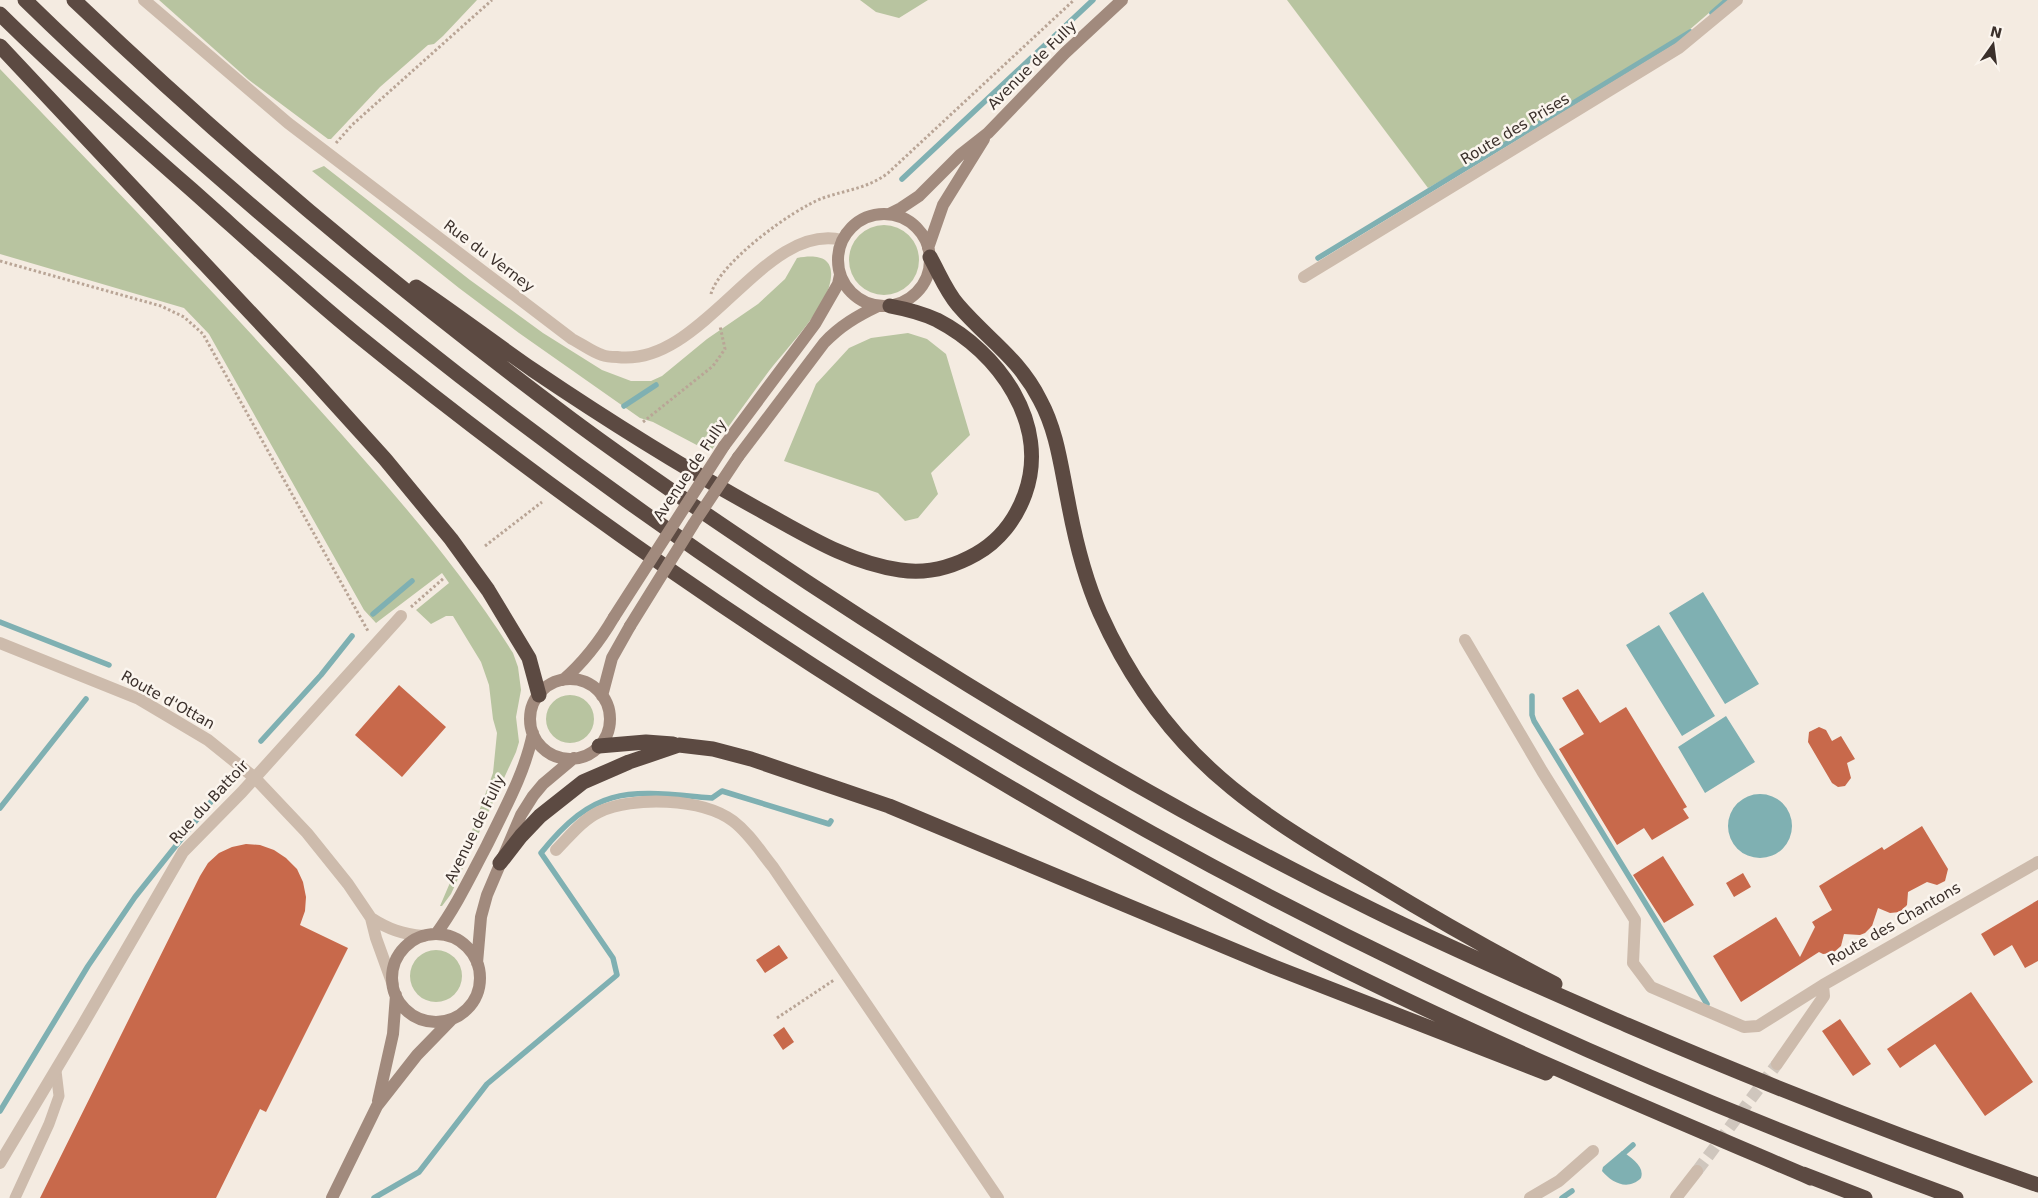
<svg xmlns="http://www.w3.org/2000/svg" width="2038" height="1198" viewBox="0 0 2038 1198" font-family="'DejaVu Sans',sans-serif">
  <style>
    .green { fill: #b8c4a0 }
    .water { fill: #7fb0b2 }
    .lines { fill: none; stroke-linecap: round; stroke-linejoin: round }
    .stream { stroke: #7fb0b2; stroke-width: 5.5 }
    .building { fill: #c8694b }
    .street-tunnel { stroke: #cfc6bd; stroke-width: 12; stroke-dasharray: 12 6; stroke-linecap: butt }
    .path { stroke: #b9a596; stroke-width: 3; stroke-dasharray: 2.5 2.5; stroke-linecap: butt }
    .lane { stroke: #cdbbac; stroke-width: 11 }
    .street { stroke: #cdbbac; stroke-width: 12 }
    .secondary { stroke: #a18a7d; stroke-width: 12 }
    .highway { stroke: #5c4a42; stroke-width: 15 }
    .secondary-bridge { stroke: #a18a7d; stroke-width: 12 }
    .labels { text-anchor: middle; stroke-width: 5; stroke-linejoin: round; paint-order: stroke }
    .street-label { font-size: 15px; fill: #3b302b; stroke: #fbf5ee }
  </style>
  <rect width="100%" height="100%" fill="#f4ebe1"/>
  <path class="green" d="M159 0H477L443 36 434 44 428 45 380 87 331 139H328L249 80Z
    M860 0H928L899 18 876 12Z
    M1287 0H1724L1688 31 1499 147 1428 188Z
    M0 69C107 181 215 292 318 408 388 486 457 564 513 653L518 667 521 690 516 717 519 742 516 752 451 894 442 906H440L470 836 493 773 497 733 493 719 489 685 481 662 453 616H446L431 624 416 610 449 583 442 573 376 623 364 610 209 334 184 308 0 254Z
    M324 166 470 280 543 333 602 370 631 381H651L662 376 707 339 758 304 785 279 797 258C818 254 836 257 830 283 825 309 786 349 769 371 749 398 730 425 710 452L653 422 640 418 519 333 459 288 312 171Z
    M849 260a35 35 0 1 1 70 0a35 35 0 1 1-70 0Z
    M908 333 927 339 946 354 970 435 931 473 938 494 918 518 905 521 878 493 784 461 816 384 849 348 871 338Z
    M546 719a24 24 0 1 1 48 0a24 24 0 1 1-48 0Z
    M410 976a26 26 0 1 1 52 0a26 26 0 1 1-52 0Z"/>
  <path class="water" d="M1703 592 1759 684 1725 704 1669 613Z
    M1659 625 1715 716 1682 736 1626 645Z
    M1726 716 1755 762 1705 793 1678 747Z
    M1728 826a32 32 0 1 1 64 0a32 32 0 1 1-64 0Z
    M1622 1151C1631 1158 1645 1166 1641 1178 1628 1191 1612 1183 1602 1171L1603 1167Z"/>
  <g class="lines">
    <path class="stream" d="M1712 13 1727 0
      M902 179 1093 0
      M1318 258 1690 32
      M624 406 656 385
      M373 614 412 581
      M0 622 109 665
      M1532 696V715L1534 721 1707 1004
      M261 741 321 675 352 636
      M0 808 86 699
      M0 1111 88 966 135 897 218 793
      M1624 1153 1633 1145
      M374 1198 419 1172 487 1084 617 975 613 958 541 853C597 783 630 791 712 798L722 791 829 824 831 821
      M1562 1198 1572 1191"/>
  </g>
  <path class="building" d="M399 685 446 727 402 777 355 735Z
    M1578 689 1600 723 1626 707 1687 807 1683 809 1689 818 1652 840 1644 828 1617 845 1559 749 1584 734 1562 698Z
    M1819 727 1826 730 1832 741 1841 736 1855 759 1847 763 1851 778 1845 786 1838 787 1832 783 1808 742 1809 732Z
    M1922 826 1948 869 1945 881 1937 885 1927 882 1908 892 1907 905 1900 912 1890 913 1878 908 1872 926 1865 933 1860 935 1844 934 1841 946 1833 953 1823 954 1819 952 1741 1002 1713 956 1776 917 1800 957 1815 927 1812 922 1832 910 1819 886 1882 847 1884 850Z
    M246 844 260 845 274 850 286 858 297 869 303 882 306 897 305 911 300 925 348 948 266 1112 260 1109 216 1198H40L200 876 208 863 219 853 232 847Z
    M1663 856 1694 905 1664 923 1633 875Z
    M1743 873 1751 887 1734 897 1726 883Z
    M2038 900V961L2025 968 2012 945 1994 956 1981 934Z
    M779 945 788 958 765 973 756 960Z
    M1971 992 2033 1082 1985 1116 1935 1044 1900 1068 1887 1049Z
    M1840 1019 1871 1064 1853 1076 1822 1031Z
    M784 1027 794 1042 783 1050 773 1035Z"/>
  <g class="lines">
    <path class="street-tunnel" d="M1697 1171 1777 1064"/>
    <path class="path" d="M336 143 352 125 492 0
      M0 261 161 306 184 317 203 334 368 631
      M711 294C719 263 793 209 823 198 846 190 869 188 888 173L1074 0
      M643 422 713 366 725 349 720 326
      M485 546 542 502
      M411 607 444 578
      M777 1018 834 980"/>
    <path class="lane" d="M15 1198 49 1124 59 1096 56 1071"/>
    <path class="street" d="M144 0 288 123 572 339C582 344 592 352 602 355 607 357 612 357 617 357 703 368 763 221 842 240
      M1304 277 1679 48 1737 0
      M1465 640 1542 771 1635 920 1633 963 1651 987 1744 1027 1758 1026 1823 985
      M0 643 139 699 208 740 255 778 307 833 348 884 371 918 376 938 393 985
      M556 850C569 837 582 820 599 812 633 796 702 798 733 821 749 833 760 851 773 867L998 1198
      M371 918C388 929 402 934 423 936
      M1777 1064 1824 996 1823 985 2038 862
      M0 1163 82 1026 183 852 242 792 401 616
      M1530 1198 1559 1181 1593 1151
      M1676 1198 1697 1171"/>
    <path class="secondary" d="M838 260a46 46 0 1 1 92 0a46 46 0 1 1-92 0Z
      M889 214 901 208 919 196 960 155 988 133 1065 53 1122 0
      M928 248 943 205 984 139
      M724 446 815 324 838 284 840 275
      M738 457 824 343C840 326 857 316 878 306
      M530 719a40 40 0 1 1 80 0a40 40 0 1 1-80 0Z
      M563 680C585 661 600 641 614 617
      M602 696 612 658 630 626
      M436 934C456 907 470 877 486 847 504 810 525 773 533 733
      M392 978a44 44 0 1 1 88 0a44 44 0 1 1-88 0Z
      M477 963 481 917 487 895 521 815 533 796 543 784 574 758
      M378 1101 393 1034 396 995
      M332 1198 377 1106 417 1055 452 1019"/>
    <path class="highway" d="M25 0C113 86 205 167 299 246 642 534 1022 781 1426 975 1599 1059 1776 1132 1956 1198
      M74 0C231 150 397 289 571 419 649 477 730 531 810 584 991 703 1178 815 1373 910 1456 951 1542 988 1627 1025 1762 1083 1899 1137 2038 1185
      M0 14C62 75 127 133 192 190 247 239 300 288 356 334 581 517 823 681 1075 825 1170 879 1265 932 1363 979 1510 1051 1661 1114 1811 1178
      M0 46 308 374 385 459 451 539 488 590 529 658 539 695
      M930 257C939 273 946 291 958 305 987 339 1019 358 1040 400 1057 431 1061 467 1068 501 1075 539 1084 577 1100 613 1130 680 1174 741 1232 788 1276 824 1326 853 1375 882 1434 918 1494 952 1555 984
      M416 287C456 314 494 343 533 370 607 420 682 467 760 510 804 534 849 563 900 570 926 574 953 567 976 554 999 541 1016 519 1025 494 1050 424 999 352 937 320 922 313 906 309 890 306
      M599 746 646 742 673 744
      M500 863 521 836 540 816 583 782 629 762 679 745 713 749 751 759 889 806 1274 967 1546 1073
      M1803 1174 1865 1198"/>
    <path class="secondary-bridge" d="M614 617 724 446
      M630 626 694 523 738 457"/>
  </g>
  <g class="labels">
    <g class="street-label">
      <text transform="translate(1032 65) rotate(-45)" y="5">Avenue de Fully</text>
      <text transform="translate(1515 129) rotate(-31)" y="5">Route des Prises</text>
      <text transform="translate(489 256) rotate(37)" y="5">Rue du Verney</text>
      <text transform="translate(690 470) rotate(-56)" y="5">Avenue de Fully</text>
      <text transform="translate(168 700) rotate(29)" y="5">Route d'Ottan</text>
      <text transform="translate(209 802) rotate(-47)" y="5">Rue du Battoir</text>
      <text transform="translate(475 829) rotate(-64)" y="5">Avenue de Fully</text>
      <text transform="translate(1894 924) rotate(-30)" y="5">Route des Chantons</text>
    </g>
  </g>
  <g transform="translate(1993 45) rotate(14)" stroke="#fbf5ee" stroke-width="4" paint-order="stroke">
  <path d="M0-4L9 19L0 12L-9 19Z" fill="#3b302b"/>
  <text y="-8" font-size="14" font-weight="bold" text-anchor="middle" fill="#3b302b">N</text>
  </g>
</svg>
